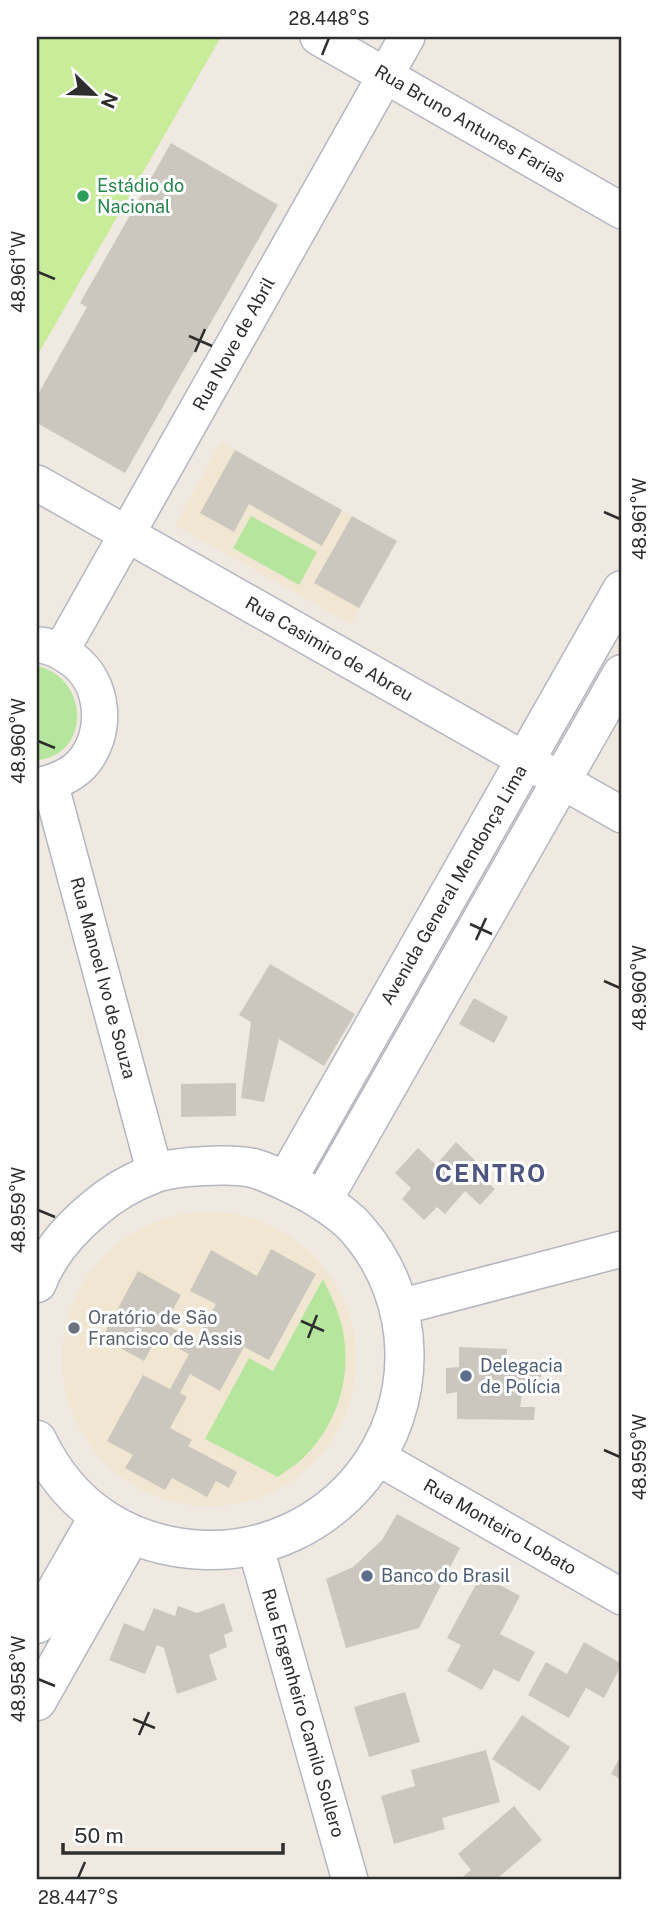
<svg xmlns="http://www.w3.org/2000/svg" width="659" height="1917" viewBox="0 0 659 1917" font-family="'Public Sans',sans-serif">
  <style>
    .education { fill: #f0e6d1 }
    .green { fill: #b6e59e }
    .pitch { fill: #c9ec9a }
    .building { fill: #cbc7bf }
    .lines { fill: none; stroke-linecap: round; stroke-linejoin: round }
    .minor-casing { stroke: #b4b7c1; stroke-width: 38 }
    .tertiary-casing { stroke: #b4b7c1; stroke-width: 41 }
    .minor { stroke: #fff; stroke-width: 35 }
    .tertiary { stroke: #fff; stroke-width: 38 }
    .ticks { fill: none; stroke: #2e2e2e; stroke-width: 2.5 }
    .leisure-dot { fill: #2e9e5b; stroke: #fff; stroke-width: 2.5 }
    .worship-dot { fill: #6b7280; stroke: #fff; stroke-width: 2.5 }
    .service-dot { fill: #5c6f8a; stroke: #fff; stroke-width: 2.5 }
    .labels { text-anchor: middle; stroke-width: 6; stroke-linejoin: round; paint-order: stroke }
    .street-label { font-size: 18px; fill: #2e2e2e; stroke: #fff }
    .leisure-label { font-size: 18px; fill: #27864d; stroke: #fff; text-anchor: start }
    .worship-label { font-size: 18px; fill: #5b616d; stroke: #fff; text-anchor: start }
    .service-label { font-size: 18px; fill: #4e5e75; stroke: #fff; text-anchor: start }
    .district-label { font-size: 24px; font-weight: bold; letter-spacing: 2px; fill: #4d5680; stroke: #fff }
    .neatline { fill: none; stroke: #2e2e2e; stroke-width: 2.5 }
    .ticks-label { font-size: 18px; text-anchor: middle; fill: #2e2e2e }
  </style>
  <rect width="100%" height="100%" fill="#efe9e1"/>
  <path class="education" d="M221 442 397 541 351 624 175 525Z
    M62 1359a147 147 0 1 1 294 0a147 147 0 1 1-294 0Z"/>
  <path class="green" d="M251 516 317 552 299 585 233 548Z
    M37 666C90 678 91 755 37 760Z
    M323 1279C329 1292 336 1306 340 1319 354 1366 341 1419 307 1454 299 1463 287 1470 278 1477L205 1439 249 1358 273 1371Z"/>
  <path class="pitch" d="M37 37H221L37 356Z"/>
  <path class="building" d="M171 143 278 205 125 473 37 423V396L87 307 80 303Z
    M235 450 342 510 322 546 249 504 234 532 200 513Z
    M352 516 397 541 359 608 314 583Z
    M270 964 355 1014 324 1066 279 1039 264 1102 241 1098 251 1022 239 1015Z
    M474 998 508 1017 494 1043 459 1024Z
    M236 1083V1116L181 1117V1084Z
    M456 1142 487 1172 482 1177 495 1189 480 1205 465 1191 445 1214 437 1207 424 1220 402 1199 411 1188 395 1173 418 1148 436 1165Z
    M271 1249 316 1274 269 1360 244 1347 220 1391 190 1374 180 1393 187 1397 170 1428 192 1440 188 1446 237 1472 229 1488 216 1481 207 1497 172 1478 165 1490 125 1468 133 1455 107 1441 143 1375 170 1389 189 1354 157 1337 144 1361 102 1338 138 1271 181 1295 165 1324 196 1341 216 1304 190 1291 211 1250 257 1276Z
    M459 1347 507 1349 505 1374H541L539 1394H522L520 1407H535L534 1420 457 1419V1392L446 1394V1368L459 1367Z
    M397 1514 460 1548 419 1628 346 1648 326 1579 353 1567 382 1540Z
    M481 1575 520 1596 500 1634 535 1652 519 1682 494 1669 482 1690 447 1671 461 1645 447 1638Z
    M224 1603 233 1631 224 1635 227 1647 209 1655 217 1680 177 1694 164 1648 157 1645 145 1674 109 1660 124 1623 144 1631 154 1608 175 1616 178 1606 197 1613Z
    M584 1642 622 1664 604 1698 586 1688 569 1718 528 1695 546 1662 567 1674Z
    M405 1692 420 1742 369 1757 354 1707Z
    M522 1715 570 1747 540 1791 492 1759Z
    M486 1750 500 1802 442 1818 445 1829 394 1844 381 1796 415 1786 411 1770Z
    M622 1753V1780L611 1774Z
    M514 1806 542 1840 499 1877 502 1880H459L471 1870 458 1854Z"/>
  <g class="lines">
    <g class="minor-casing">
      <path id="minor" d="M318 37 622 211
        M37 483 622 815
        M37 645C50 645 61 651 72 659 105 682 109 735 81 765 69 777 52 783 37 786
        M61 651 407 37
        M50 783 155 1173
        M400 1307 622 1249
        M377 1457 622 1597
        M255 1545 350 1880"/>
    </g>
    <g class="tertiary-casing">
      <path id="tertiary" d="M286 1181 622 590
        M322 1201 622 674
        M37 1283C48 1254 70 1229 94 1209 111 1194 132 1182 153 1174 174 1166 231 1163 253 1168 273 1174 292 1184 311 1194 326 1203 345 1215 357 1229 419 1300 420 1404 362 1477 324 1524 266 1552 205 1550 129 1547 70 1509 37 1440
        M37 1624 99 1516
        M37 1701 131 1535"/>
    </g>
    <use href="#minor" class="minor"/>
    <use href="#tertiary" class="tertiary"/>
  </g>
  <path class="ticks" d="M322 55 329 38M38 272 55 279M189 336 212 346M195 352 205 329M604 512 620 519M38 741 55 748M470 924 492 934M476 940 486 918M604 981 620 988M38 1210 55 1217M301 1321 324 1331M308 1338 317 1315M604 1450 620 1457M38 1679 55 1686M133 1719 155 1728M139 1735 149 1712M78 1878 85 1862"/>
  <circle class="leisure-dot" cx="83" cy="196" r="7"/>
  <circle class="worship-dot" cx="74" cy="1328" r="7"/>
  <g class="service-dot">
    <circle cx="466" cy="1376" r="7"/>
    <circle cx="367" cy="1576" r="7"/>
  </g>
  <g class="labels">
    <g class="street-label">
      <text transform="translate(470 124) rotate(30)" y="6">Rua Bruno Antunes Farias</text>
      <text transform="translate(234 344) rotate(-61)" y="6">Rua Nove de Abril</text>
      <text transform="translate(329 649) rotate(30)" y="6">Rua Casimiro de Abreu</text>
      <text transform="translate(454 885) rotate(-60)" y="6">Avenida General Mendonça Lima</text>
      <text transform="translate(103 978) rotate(75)" y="6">Rua Manoel Ivo de Souza</text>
      <text transform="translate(500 1527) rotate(30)" y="6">Rua Monteiro Lobato</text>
      <text transform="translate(303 1713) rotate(74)" y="6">Rua Engenheiro Camilo Sollero</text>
    </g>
    <g class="leisure-label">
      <text x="97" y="192">Estádio do<tspan x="97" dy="21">Nacional</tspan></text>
    </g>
    <g class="worship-label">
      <text x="88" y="1324">Oratório de São<tspan x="88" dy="21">Francisco de Assis</tspan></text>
    </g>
    <g class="service-label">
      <text x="480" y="1372">Delegacia<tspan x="480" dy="21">de Polícia</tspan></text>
      <text x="381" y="1582">Banco do Brasil</text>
    </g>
    <g class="district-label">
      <text x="491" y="1182">CENTRO</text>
    </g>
  </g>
  <rect width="659" height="1917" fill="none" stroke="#ffffff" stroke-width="77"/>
  <g transform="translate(94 94) rotate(113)" stroke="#ffffff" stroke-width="5" paint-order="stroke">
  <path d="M0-5L12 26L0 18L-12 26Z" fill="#2e2e2e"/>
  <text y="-10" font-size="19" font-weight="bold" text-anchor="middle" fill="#2e2e2e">N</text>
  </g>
  <path d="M63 1843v10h220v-10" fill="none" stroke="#2e2e2e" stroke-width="3.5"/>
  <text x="74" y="1843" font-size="21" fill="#2e2e2e" stroke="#ffffff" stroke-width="5" paint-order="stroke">50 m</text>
  <rect x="38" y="38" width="582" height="1840" class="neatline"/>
  <g class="ticks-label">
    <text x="329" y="25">28.448°S</text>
    <text transform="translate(19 272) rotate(-90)" y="6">48.961°W</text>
    <text transform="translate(640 519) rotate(-90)" y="6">48.961°W</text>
    <text transform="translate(19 741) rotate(-90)" y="6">48.960°W</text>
    <text transform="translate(640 988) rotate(-90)" y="6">48.960°W</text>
    <text transform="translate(19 1210) rotate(-90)" y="6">48.959°W</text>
    <text transform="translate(640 1457) rotate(-90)" y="6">48.959°W</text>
    <text transform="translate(19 1679) rotate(-90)" y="6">48.958°W</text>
    <text x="78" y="1904">28.447°S</text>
  </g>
</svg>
